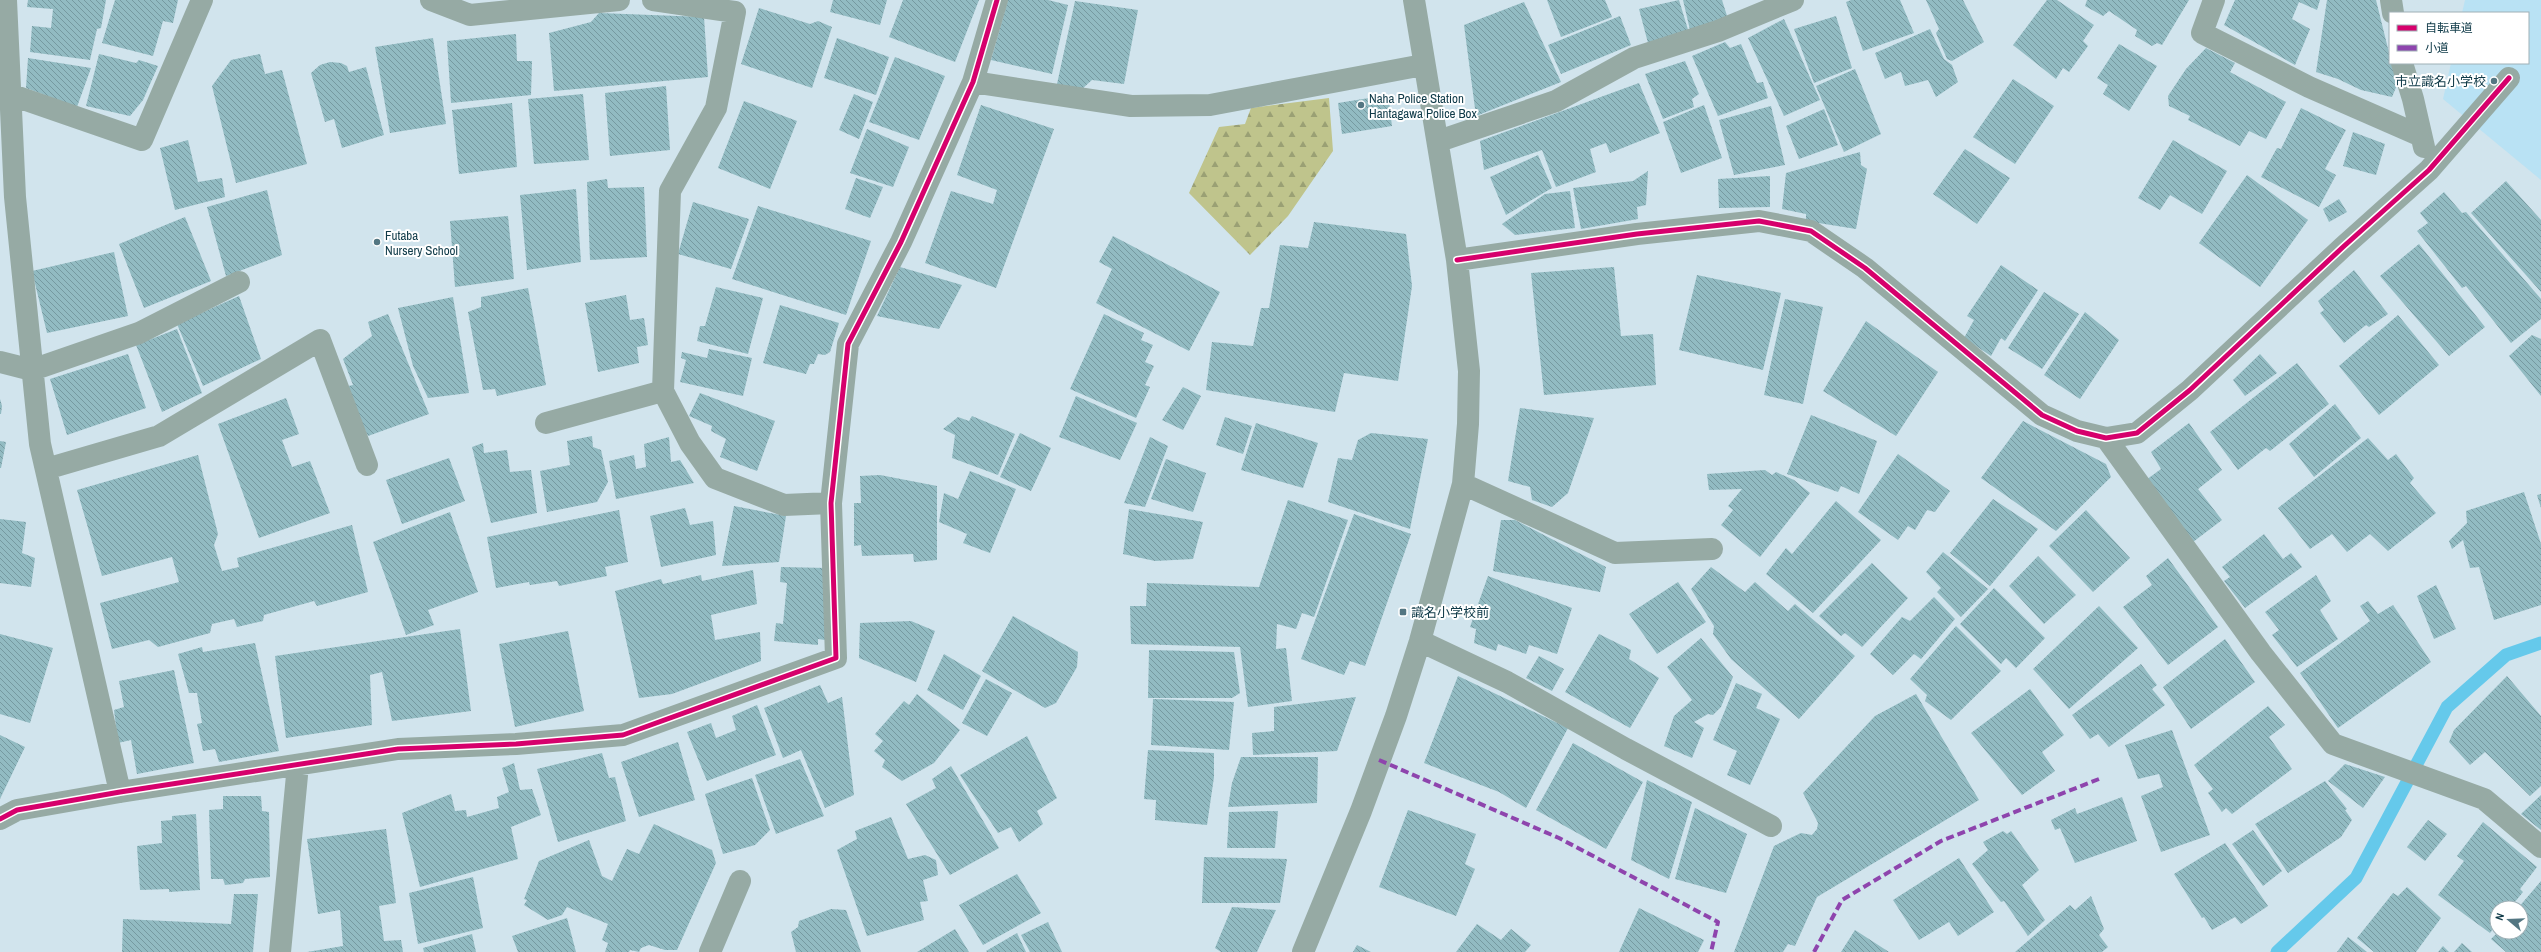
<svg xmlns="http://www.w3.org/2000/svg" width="2541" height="952" viewBox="0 0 2541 952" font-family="'Archivo Narrow','Noto Sans JP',sans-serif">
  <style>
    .built { fill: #b9e2f4 }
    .forest { fill: url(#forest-firs) }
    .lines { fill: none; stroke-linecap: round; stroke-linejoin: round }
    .stream { stroke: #65c9eb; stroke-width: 13 }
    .building { fill: url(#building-back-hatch) }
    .minor { stroke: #96aaa4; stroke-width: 22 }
    .quiet { stroke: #8e44ad; stroke-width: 4; stroke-dasharray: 8 4; stroke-linecap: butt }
    .cycleway-casing { stroke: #fff; stroke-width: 8 }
    .cycleway { stroke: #d6006c; stroke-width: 5 }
    .poi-dot { fill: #537682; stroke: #fff; stroke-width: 1.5 }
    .labels { text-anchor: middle; stroke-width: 4; stroke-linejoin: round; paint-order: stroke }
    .poi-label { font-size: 13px; fill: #0f3a48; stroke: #fff; text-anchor: start }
  </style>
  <defs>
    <pattern id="forest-firs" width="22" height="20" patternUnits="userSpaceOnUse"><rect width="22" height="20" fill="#bfc48c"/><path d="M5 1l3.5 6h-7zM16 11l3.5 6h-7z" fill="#9aa074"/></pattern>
    <pattern id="building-back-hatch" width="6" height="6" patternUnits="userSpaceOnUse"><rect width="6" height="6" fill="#92bbc2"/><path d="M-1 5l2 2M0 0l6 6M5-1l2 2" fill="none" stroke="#7699a0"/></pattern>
  </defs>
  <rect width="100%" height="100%" fill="#d1e4ed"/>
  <path class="built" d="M2465 0H2541V180L2443 99 2451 63H2528V13H2462Z"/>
  <path class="forest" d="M1329 98 1333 151 1288 216 1250 255 1189 193 1219 127 1245 124 1251 108Z"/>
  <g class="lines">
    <path class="stream" d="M2277 952 2356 878 2447 707 2506 655 2541 643"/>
  </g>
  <path class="building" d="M28 0H106L101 28 97 29 90 60 30 52 32 26 51 28 53 9 27 7Z
    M115 0H178L173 23 163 21 153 56 102 43Z
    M833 0H887L880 25 830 12Z
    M903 0H979L955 62 889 37Z
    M1008 0H1048L1068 5 1052 74 991 60Z
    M1547 0H1605L1612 17 1561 37Z
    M1679 0 1689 33 1648 43 1639 9Z
    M1683 0H1722L1728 19 1690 30Z
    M1851 0H1900L1914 33 1863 51 1846 2Z
    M1926 0H1963L1984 42 1952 61 1947 59 1936 33 1939 29Z
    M2047 0H2057L2094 25 2083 41 2088 46 2069 72 2063 68 2056 79 2013 45Z
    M2087 0H2189L2162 45 2157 43 2152 46 2135 36 2137 30 2109 11 2103 16 2085 6Z
    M2235 0H2320L2317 10 2299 2 2292 19 2310 29 2295 65 2224 25Z
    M2327 0H2376L2397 85 2392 97 2361 90 2338 79 2316 72Z
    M1075 1 1138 10 1124 84 1092 80 1082 89 1057 84Z
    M1524 2 1561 82 1476 116 1464 25Z
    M759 8 810 24 818 21 832 27 812 88 741 64Z
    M599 13 704 17 708 77 554 91 549 33 591 22Z
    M1620 16 1631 45 1561 74 1548 45Z
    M1836 16 1852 68 1814 83 1794 29Z
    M1784 19 1820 100 1784 116 1748 38Z
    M1930 29 1944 59 1952 65 1958 82 1936 97 1928 80 1905 86 1901 72 1885 79 1875 53Z
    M516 34 517 61H532L531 95 451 103 447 41Z
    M433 38 446 124 390 133 375 47Z
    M837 38 889 57 876 95 824 78Z
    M1725 42 1730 48 1741 44 1757 83 1763 82 1768 98 1718 116 1692 56Z
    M2119 44 2157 66 2129 111 2103 94 2108 85 2097 78Z
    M2206 48 2235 63 2230 72 2286 102 2266 139 2249 131 2240 146 2188 120 2190 116 2169 106 2168 96 2186 69Z
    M99 54 136 63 139 60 158 66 143 100 130 116 86 106Z
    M260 54 265 74 282 70 307 164 236 183 212 86 231 60Z
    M895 57 945 76 919 140 869 122Z
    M28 58 91 68 77 107 26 88Z
    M1685 61 1699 94 1692 99 1694 107 1663 119 1645 74Z
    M330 62 341 63 347 66 349 72 366 67 384 135 342 148 334 119 325 122 311 73 320 65Z
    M1855 69 1881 134 1844 152 1816 86Z
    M2013 79 2054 106 2015 164 1973 137Z
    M1639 83 1660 133 1610 153 1606 143 1590 149 1596 172 1556 187 1542 150 1484 170 1480 141Z
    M666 86 670 150 610 156 605 93Z
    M583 94 589 160 534 164 528 99Z
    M854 94 873 102 859 139 839 130Z
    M1388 95 1392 126 1342 134 1338 103Z
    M744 101 797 121 770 189 718 168Z
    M512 103 517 167 459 174 452 110Z
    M981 105 1054 129 996 288 925 263 951 191 993 204 997 190 957 175Z
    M1704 105 1722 158 1681 173 1663 122Z
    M1771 106 1785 165 1734 175 1719 120Z
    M2301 108 2346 130 2325 169 2336 175 2319 207 2261 177 2277 148 2281 149Z
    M1824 109 1838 145 1799 159 1786 126Z
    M867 129 909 147 893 187 850 173Z
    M2353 132 2385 144 2376 175 2343 166Z
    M188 140 198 182 222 178 225 197 175 210 160 148Z
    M2173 140 2227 171 2202 214 2170 195 2160 210 2138 198Z
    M1965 149 2010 178 1977 224 1933 194Z
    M1860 152 1861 165 1867 169 1856 229 1806 221V214L1782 209 1786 173Z
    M1538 155 1552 188 1506 215 1490 177Z
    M1648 171 1646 205 1637 207 1638 219 1581 229 1573 188 1633 181Z
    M2247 175 2308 220 2260 287 2199 243Z
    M1770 176V207L1719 208 1718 179Z
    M856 178 883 187 870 218 845 209Z
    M607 179 608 188 644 187 647 257 590 260 587 182Z
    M2506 181 2541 220V292L2471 213Z
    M576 189 581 262 527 270 520 195Z
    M267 190 282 255 226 276 207 207Z
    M1570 191 1575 228 1515 235 1502 224 1545 194Z
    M2444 192 2462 213 2466 212 2541 299V319L2511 343 2466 286 2462 288 2417 231 2428 223 2420 213Z
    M2339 199 2347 212 2329 222 2323 209Z
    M693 202 749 219 731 269 678 254Z
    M758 206 871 241 846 315 732 279Z
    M508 216 514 279 455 287 450 221Z
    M185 217 211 281 144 308 119 244Z
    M1314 222 1406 234 1412 286 1398 381 1344 373 1335 412 1206 390 1212 342 1253 346 1261 308H1269L1280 245 1308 248Z
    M1113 236 1220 292 1189 351 1096 303 1112 269 1099 262Z
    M2419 244 2485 327 2449 356 2380 276Z
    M114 252 128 316 47 333 32 271Z
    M2001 265 2038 290 2005 341 2001 338 1991 356 1964 338 1974 320 1967 316Z
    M900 267 962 285 939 329 877 316Z
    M1614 267 1621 336 1653 334 1656 385 1544 395 1531 273Z
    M2354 270 2388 314 2369 327 2366 325 2344 343 2320 313 2324 310 2318 301Z
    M1697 275 1781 293 1763 370 1679 350Z
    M716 287 763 298 748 354 697 341 700 326H705Z
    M528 288 546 385 497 396 495 389 483 390 468 312 481 307V297Z
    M2044 292 2079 314 2042 369 2008 348Z
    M626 295 630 320 644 318 648 345 637 347 639 363 598 372 585 303Z
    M239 296 261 359 203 386 177 324Z
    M453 297 469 393 428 398 413 366 398 308Z
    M1785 299 1823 307 1803 404 1764 395Z
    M780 305 839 323 830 352 825 355 818 354 814 364H810L806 374 763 363Z
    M2085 312 2119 340 2080 399 2044 375Z
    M388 314 429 414 368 436 344 387 353 385 343 359 372 336 368 322Z
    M1104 314 1144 333 1141 340 1153 345 1145 362 1154 366 1145 385 1150 387 1136 418 1070 389Z
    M2398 315 2439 365 2379 415 2339 366Z
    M1866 321 1938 372 1896 436 1823 391Z
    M177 329 202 393 162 412 136 345Z
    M2532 335 2541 339V396L2509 356Z
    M709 349 752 358 743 396 680 382 686 360 681 358 682 352 707 358Z
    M128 354 146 408 67 435 50 379Z
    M2260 354 2277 373 2245 396 2233 380Z
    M2297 363 2329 404 2270 451 2266 448 2238 470 2210 432Z
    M1183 387 1201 396 1183 430 1162 420Z
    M700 393 775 421 757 471 720 457 726 439 711 431 712 426 689 416Z
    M1076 396 1137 423 1120 460 1059 437Z
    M286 398 299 434 282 440 292 467 310 461 330 513 259 538 218 424Z
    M0 399 2 406 1 414H0Z
    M2335 404 2361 438 2314 477 2289 444Z
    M1520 408 1594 418 1568 493 1552 507 1532 500 1530 487 1508 481Z
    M1811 415 1877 441 1859 494 1841 486 1838 492 1787 474Z
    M972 416 1015 434 998 475 952 458 955 435 943 429 958 417 969 421Z
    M1225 417 1252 426 1243 454 1216 445Z
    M2023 421 2106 464 2111 477 2056 531 1981 478Z
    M1256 423 1318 443 1303 488 1241 470Z
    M2189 423 2222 470 2198 489 2222 520 2193 542 2146 480 2161 469 2151 452Z
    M1020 433 1051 448 1031 491 1000 477Z
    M1371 433 1428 439 1410 529 1328 502 1338 458 1352 460 1358 440Z
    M592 436 593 447 601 450 608 482 597 502 547 512 540 471 570 465 567 441Z
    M669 437 671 462 680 460 694 483 616 499 609 461 634 455 636 469 646 467 644 444Z
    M1150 437 1168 446 1145 507 1124 503Z
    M2368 438 2388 460 2396 454 2414 478 2410 483 2436 513 2388 551 2370 534 2347 552 2332 534 2310 549 2278 508Z
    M0 441 6 442 1 468H0Z
    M483 443 484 453 507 450 510 472 531 470 537 513 491 523 472 447Z
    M1898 454 1950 491 1935 512 1927 510 1915 530 1908 526 1898 540 1858 512Z
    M198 455 218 534 214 545 222 571 239 567 237 558 352 525 368 592 317 606 314 601 264 615 263 621 237 627 234 619 212 624 210 633 158 647 149 640 112 649 100 603 179 582 172 557 102 576 77 490Z
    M449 458 465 501 402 524 386 480Z
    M1166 459 1206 473 1193 512 1151 499Z
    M1765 470 1772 475 1776 472 1794 480 1810 493 1760 557 1721 525 1733 510 1728 506 1742 489 1709 490 1707 474Z
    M970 471 1016 489 990 553 963 543 967 534 939 522 944 493 958 499Z
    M880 475 937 486V560L914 562 913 554 862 556 861 545 854 546V503H861L860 476Z
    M2524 492 2541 544V605L2494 620 2479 567 2470 568 2463 540 2452 549 2449 541 2467 523 2466 511Z
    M2541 494V508L2537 495Z
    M1993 499 2038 529 1990 586 1950 553Z
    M1288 500 1348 520 1314 617 1302 613 1296 629 1277 624 1276 649 1286 648 1292 701 1248 707 1240 647 1131 644 1130 606H1146L1147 583 1259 587Z
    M1836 501 1881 540 1813 613 1766 574 1786 548 1792 554Z
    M734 506 786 516 779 562 722 566Z
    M685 508 690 525 713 521 716 555 661 567 650 516Z
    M1129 509 1203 522 1193 559 1155 561 1123 554Z
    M619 510 628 562 605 567 607 576 559 586 557 581 530 585 529 582 496 588 487 537Z
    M2086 510 2130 558 2093 592 2049 546Z
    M450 512 478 592 428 610 434 625 406 635 373 542Z
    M1354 514 1411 534 1365 666 1350 661 1344 675 1301 659Z
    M0 519 26 522 22 553 35 558 31 587 0 583Z
    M1501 520H1515L1606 567 1600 592 1493 571Z
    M2264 534 2283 559 2291 553 2302 567 2245 608 2224 581 2230 577 2222 567Z
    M1943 552 1988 589 1961 617 1937 592 1941 588 1926 572Z
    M2038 556 2076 595 2044 624 2009 586Z
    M2168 558 2218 627 2168 665 2123 607 2152 585 2146 576Z
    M1872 563 1908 598 1862 647 1845 633 1841 636 1819 616Z
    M781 567 828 568 825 640 818 639V645L774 641 776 623 783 624 787 583 780 582Z
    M1711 567 1745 592 1755 582 1788 611 1795 604 1855 656 1799 719 1731 659 1713 634 1714 626 1691 589Z
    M753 570 757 604 711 615 715 640 760 632 761 661 672 694 639 698 615 591 661 579 663 584 701 575 702 581Z
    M2316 575 2331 601 2320 610 2338 639 2297 667 2272 635 2279 630 2265 612Z
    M1488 576 1572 608 1557 654 1529 645 1526 654 1498 644 1496 651 1474 643 1476 629 1470 627Z
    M1678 582 1706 622 1657 654 1629 614Z
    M2436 585 2456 629 2434 639 2417 596Z
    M1994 588 2045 638 2016 668 2006 658 2001 664 1960 624Z
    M1934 597 1955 619 1921 659 1914 654 1893 675 1870 654 1902 617 1910 621Z
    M2368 601 2378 614 2393 605 2431 662 2338 728 2300 673 2370 621 2360 606Z
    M2099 606 2138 648 2069 709 2033 669Z
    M1013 616 1078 652 1077 667 1056 703 1045 708 982 671Z
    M911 621 935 631 916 682 859 658 860 623Z
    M1956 626 2001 671 1951 720 1925 701 1927 695 1910 679Z
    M460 629 471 711 392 721 382 672 370 675 372 725 286 738 275 656Z
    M568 631 584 711 515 727 499 644Z
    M0 634 53 648 30 723 0 714Z
    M1599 634 1631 650 1629 659 1659 678 1630 728 1565 692Z
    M1701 638 1733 677 1721 707 1713 715 1708 714 1694 722 1704 728 1692 758 1664 746 1674 716 1692 700 1667 667Z
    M2225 639 2255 682 2191 729 2163 687Z
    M255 643 279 751 219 762 215 749 203 751 197 724 202 723 197 693H189L178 654 202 647 203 652Z
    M1149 650 1234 652 1240 693 1232 698H1148Z
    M944 654 981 676 963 710 927 690Z
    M1539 656 1564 669 1552 691 1526 678Z
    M2141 664 2157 685 2152 689 2165 705 2109 747 2098 734 2090 739 2072 715Z
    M174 670 194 763 137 774 131 740 118 743 114 710 124 707 119 681Z
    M1458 676 1568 728 1526 808 1499 792 1424 763Z
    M2507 676 2541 716V786L2530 796 2485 752 2470 765 2449 742 2454 730Z
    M986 679 1012 693 987 736 962 723Z
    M1736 683 1762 694 1756 708 1780 719 1750 785 1727 775 1737 751 1713 740Z
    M820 685 828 703 842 697 854 795 825 808 801 750 783 758 764 708Z
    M2030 689 2064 735 2042 752 2055 771 2022 795 1971 733Z
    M917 694 960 730 934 763 902 781 882 767 885 760 874 751 883 741 875 734 904 701 909 705Z
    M1916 694 1979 800 1817 897 1795 946 1788 944 1783 952H1734L1774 846 1801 833 1812 835 1817 829 1818 823 1803 793 1875 716Z
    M1356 697 1337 751 1253 755 1252 733 1274 731V707Z
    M1153 699 1234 702 1229 750 1151 745Z
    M757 705 776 755 707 781 687 732 711 723 716 738 736 730 732 716Z
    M2268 706 2285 725 2269 737 2292 769 2232 814 2226 808 2222 812 2208 793 2213 789 2194 765Z
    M2172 730 2210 835 2161 852 2141 796 2163 787 2159 774 2138 779 2125 745Z
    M0 735 25 747 0 799Z
    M1027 736 1057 798 1037 811 1043 824 1019 842 1011 827 998 833 960 775Z
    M678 742 695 800 639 817 621 762Z
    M1573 743 1643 782 1606 849 1536 810Z
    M1148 750 1214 753V777L1207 825 1155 820 1156 800 1144 799Z
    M602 753 609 778 615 777 626 821 558 842 537 769Z
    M1241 757H1318L1317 803 1228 807 1232 783Z
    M800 759 824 816 776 834 755 775Z
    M514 763 520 790 532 789 541 815 511 827 518 859 420 887 402 813 451 794 455 811 466 810 467 817 499 808 497 797 509 792 502 768Z
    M2345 764 2385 777 2363 808 2328 781Z
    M951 766 999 848 950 875 906 804 936 788 932 779Z
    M752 778 770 830 755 845 723 854 705 794Z
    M1647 780 1692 802 1669 879 1631 860Z
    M2325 781 2347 809 2345 810 2352 820 2341 837 2288 873 2255 824Z
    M2541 795V830L2521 814Z
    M223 796H261L262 811 269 812 270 877 245 879 243 883 225 885 223 879H211L209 810 223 809Z
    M2122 797 2137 841 2075 863 2060 828 2055 830 2051 820 2075 808 2077 814Z
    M1695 808 1747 834 1726 893 1675 879Z
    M1408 810 1476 834 1465 864 1475 869 1456 916 1379 887Z
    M1278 811 1275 848H1227L1229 812Z
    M196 814 200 890 169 892V889L140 890 137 846 162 843 161 821 172 820V816Z
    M891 817 908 859 925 855 936 860 938 875 923 880 928 901 920 902 924 920 867 936 837 850 857 839 855 831Z
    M2428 820 2447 834 2425 861 2407 847Z
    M2483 822 2537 867 2520 889 2523 892 2510 908H2497V924L2490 933 2438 895 2464 861 2457 856Z
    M654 824 712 850 716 863 677 950H665L649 945 641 948 639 952 630 950 629 952H605L608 943 602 940 608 924 567 907 562 915 548 920 524 905 527 900 524 899 539 861 589 840 602 876 612 881 627 849 639 854Z
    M386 829 396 903 379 906 384 941 401 940 403 952H307L343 946 340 910 318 914 307 839Z
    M2253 830 2282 871 2263 886 2232 844Z
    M2003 831 2007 834 2011 831 2039 870 2022 885 2045 920 2028 936 2004 901 2001 902 1972 864 1988 850 1983 842Z
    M2225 843 2268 906 2241 924 2235 917 2212 930 2204 917 2202 918 2174 874Z
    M1204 857 1287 859 1280 903H1202Z
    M1959 858 1994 912 1958 936 1949 922 1919 940 1893 900Z
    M1017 874 1041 913 983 945 959 905Z
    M473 877 483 928 418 944 409 893Z
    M2541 881V952H2506L2491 939 2498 932H2521V908H2518Z
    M2407 887 2441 918 2416 952H2374L2357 938 2393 893 2398 896Z
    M234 894H258L253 952H122L123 919 231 924Z
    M2091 896 2104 929 2099 935 2108 947 2102 952H2015L2070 905 2075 910Z
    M1232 907 1276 910 1257 952H1221L1215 948Z
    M1639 908 1704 940 1698 952H1619Z
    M831 909 846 910 861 952H796L791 932 798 927 799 921Z
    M567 918 576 952H518L512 936Z
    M1048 922 1062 952H1030L1021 935Z
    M1477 924 1501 940 1511 929 1531 945 1525 952H1456Z
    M955 929 969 952H917Z
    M1855 930 1889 952H1841Z
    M1017 933 1026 952H987L986 951Z
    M472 934 476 952H424L423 948Z
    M2348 937 2367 952H2337Z
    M2462 943 2472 952H2454Z
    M1357 945 1371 952H1353Z
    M2443 946 2449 952H2438Z"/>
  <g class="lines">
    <path class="minor" d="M6 0 15 197 40 444 120 792
      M431 0 470 15 619 0
      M653 0 735 12 716 108 670 191 663 391 690 443 715 478 784 505 831 503
      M2214 0 2202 33 2309 87 2421 136
      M2391 0 2393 13
      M2402 63 2413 99 2424 147
      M973 82 1131 106 1210 105 1423 65
      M9 94 142 140 202 0
      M1439 141 1556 101 1634 58 1718 31 1793 0
      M1457 260 1637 234 1759 221 1811 231 1865 268 2042 415 2077 431 2106 438 2137 433 2190 390 2343 247 2429 170 2509 78
      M0 362 32 370 139 333 239 282
      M546 423 663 391
      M2106 438 2261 653 2333 744 2484 799 2541 847
      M46 469 159 436 320 340 367 465
      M1463 484 1615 553 1712 549
      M1420 641 1507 682 1626 749 1771 826
      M0 819 17 810 120 792 398 749 516 744 623 735 836 658 831 503 848 344 901 242 973 82 997 0
      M280 952 298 765
      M710 952 740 881
      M1303 952 1361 811 1396 716 1420 641 1463 484 1468 424 1469 371 1457 260 1414 0"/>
    <path class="quiet" d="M1379 760 1559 838 1718 922 1711 952
      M1814 952 1842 900 1941 841 2099 779"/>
    <g class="cycleway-casing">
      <path id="cycleway" d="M1457 260 1637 234 1759 221 1811 231 1865 268 2042 415 2077 431 2106 438 2137 433 2190 390 2343 247 2429 170 2509 78
        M0 819 17 810 120 792 398 749 516 744 623 735 836 658 831 503 848 344 901 242 973 82 997 0"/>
    </g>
    <use href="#cycleway" class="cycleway"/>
  </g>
  <g class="poi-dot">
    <circle cx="2494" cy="81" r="4"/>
    <circle cx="1361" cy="105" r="4"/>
    <circle cx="377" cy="242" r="4"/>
    <rect x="1399" y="608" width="8" height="8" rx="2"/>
  </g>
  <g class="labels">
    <g class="poi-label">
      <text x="2486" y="86" text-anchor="end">市立識名小学校</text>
      <text x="1369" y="103">Naha Police Station<tspan x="1369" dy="15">Hantagawa Police Box</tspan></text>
      <text x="385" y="240">Futaba<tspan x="385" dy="15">Nursery School</tspan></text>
      <text x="1411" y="617">識名小学校前</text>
    </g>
  </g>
  <rect x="2389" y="12" width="140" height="52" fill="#ffffff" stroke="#9fb0b6"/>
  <rect x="2397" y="25" width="20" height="6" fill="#d6006c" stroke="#9fb0b6"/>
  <text x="2425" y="32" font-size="12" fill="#0f3a48">自転車道</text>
  <rect x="2397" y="45" width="20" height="6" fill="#8e44ad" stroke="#9fb0b6"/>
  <text x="2425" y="52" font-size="12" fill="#0f3a48">小道</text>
  <g transform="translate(2509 920) rotate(289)"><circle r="19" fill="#ffffff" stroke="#9fb0b6"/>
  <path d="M0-3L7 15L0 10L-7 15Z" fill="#537682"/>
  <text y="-6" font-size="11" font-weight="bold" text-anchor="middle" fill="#0f3a48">N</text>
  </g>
</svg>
